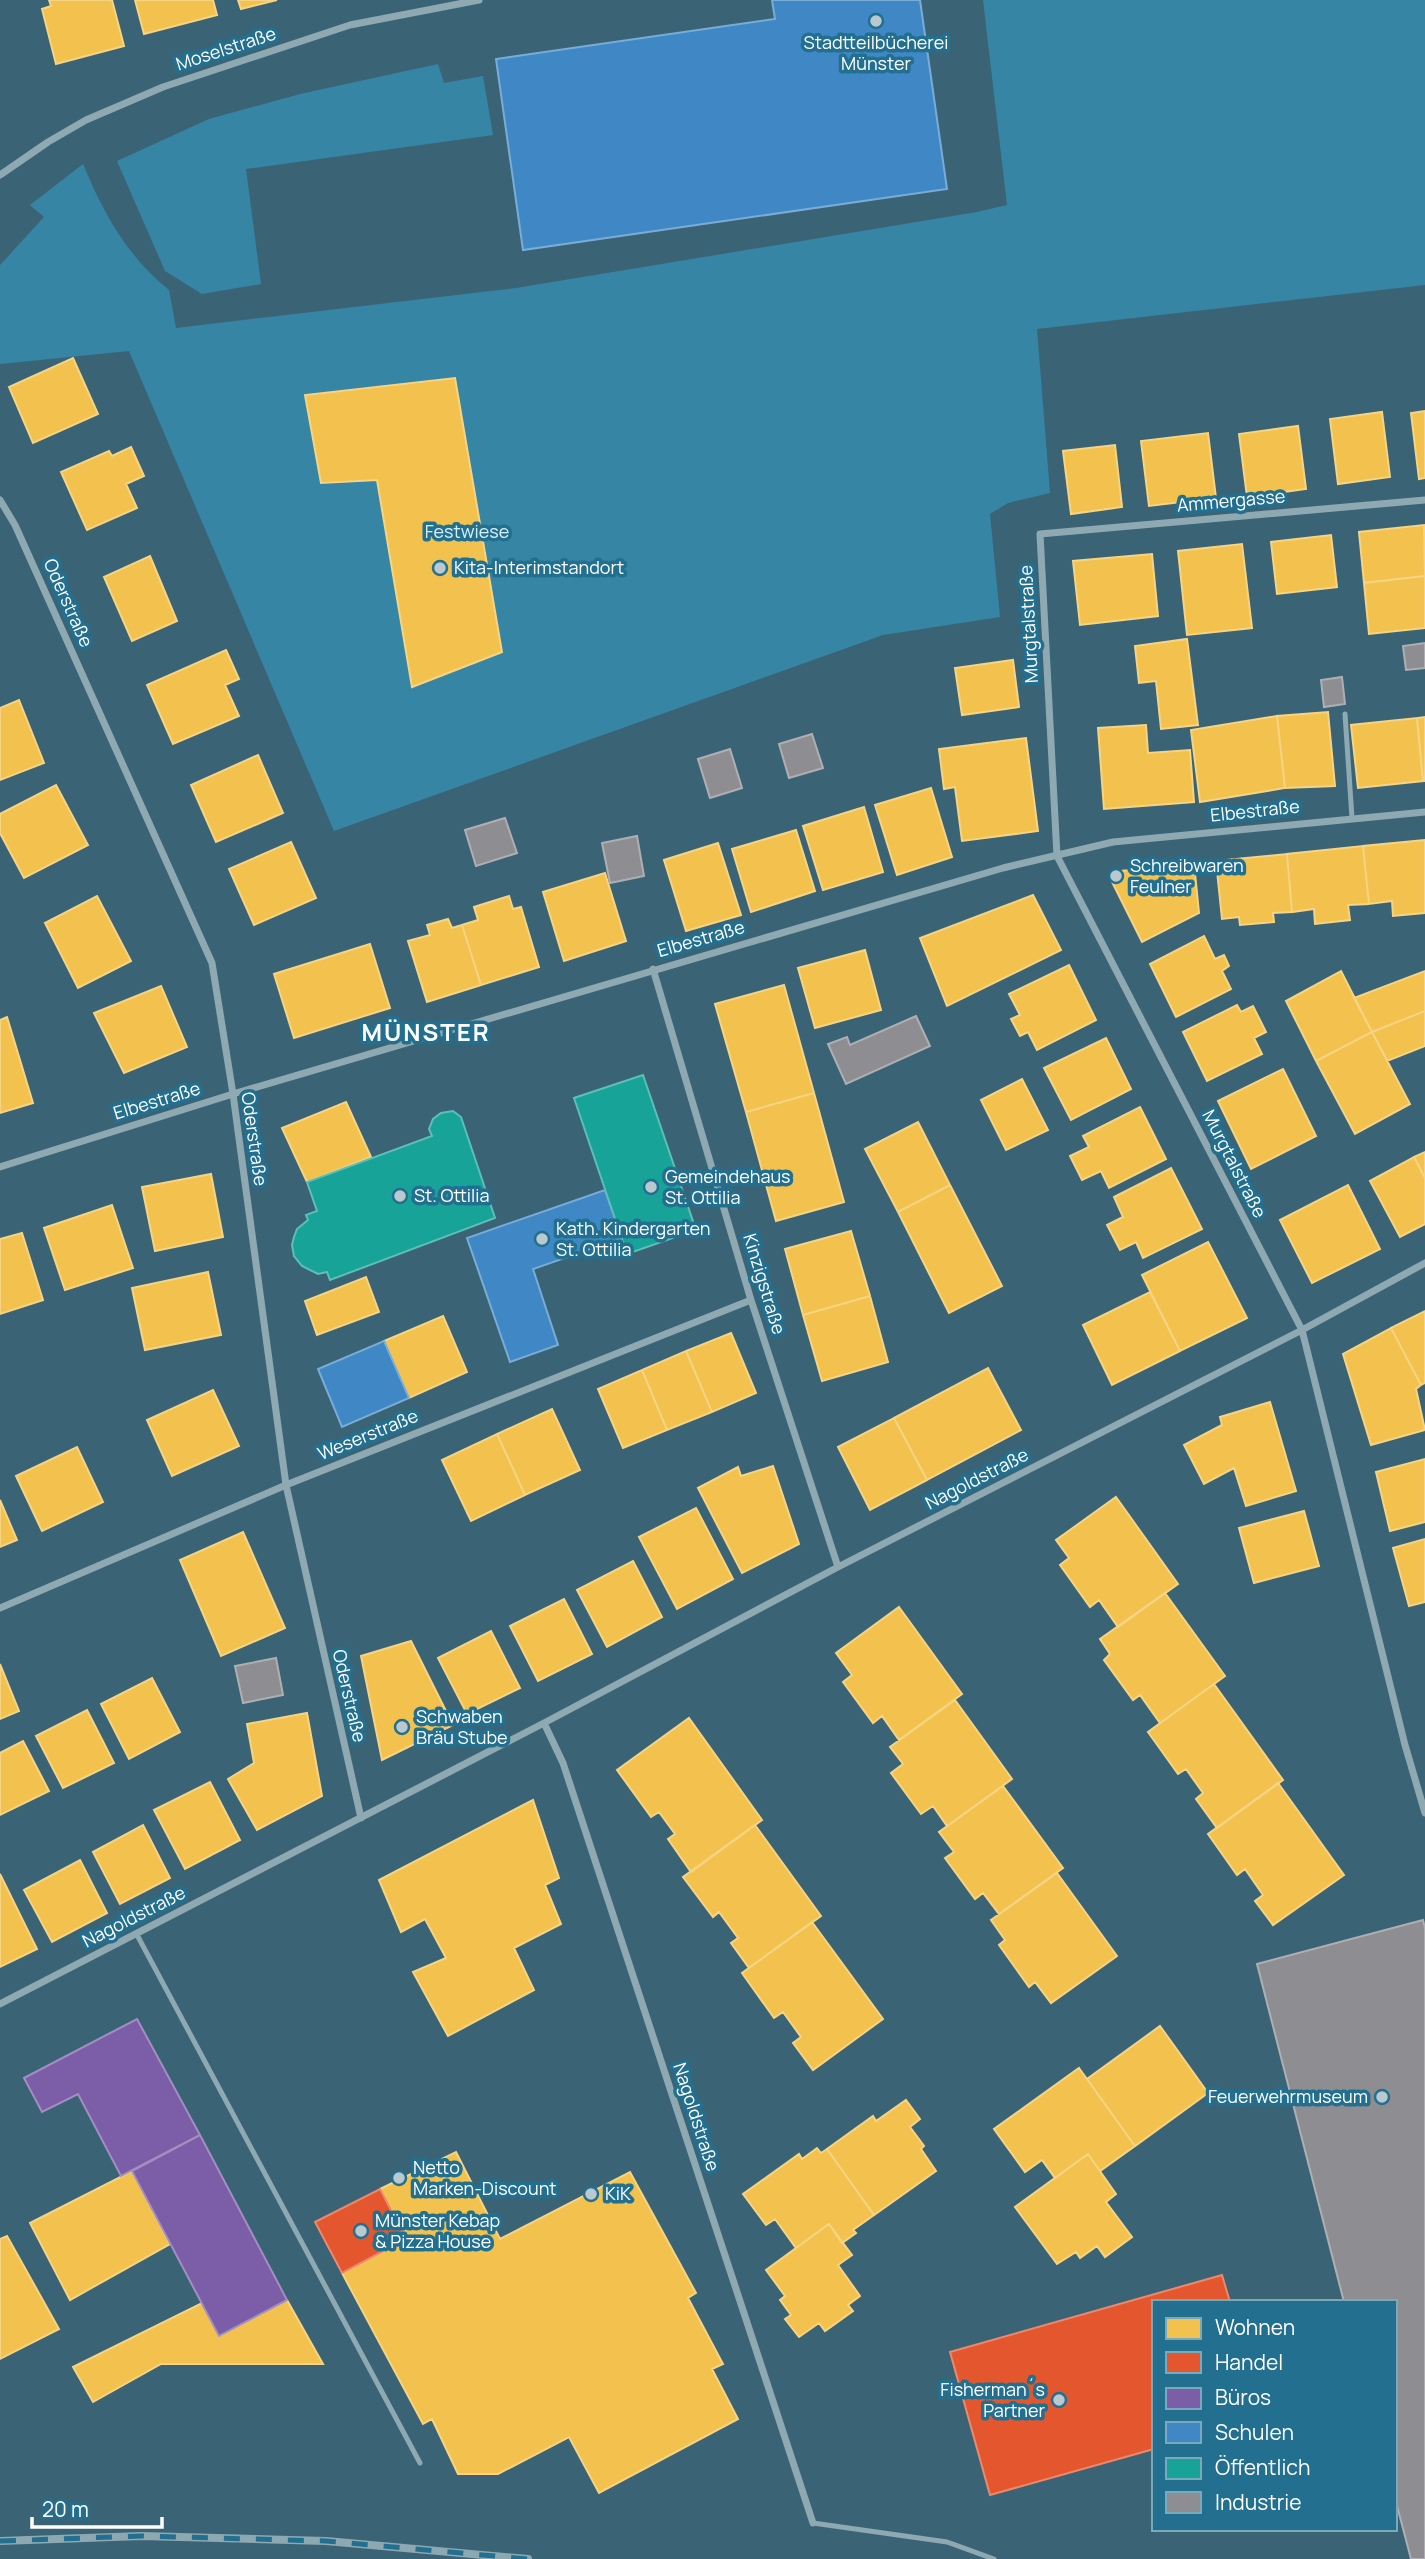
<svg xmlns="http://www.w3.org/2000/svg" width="1425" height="2559" viewBox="0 0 1425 2559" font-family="Manrope,sans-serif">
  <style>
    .green { fill: #3785a5 }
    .homes { fill: #f2c14e; stroke: #f6d483; stroke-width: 2 }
    .shops { fill: #e4572e; stroke: #ec896d; stroke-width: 2 }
    .offices { fill: #7b5ea7; stroke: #a38ec1; stroke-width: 2 }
    .schools { fill: #3f88c5; stroke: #79acd6; stroke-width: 2 }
    .public { fill: #17a398; stroke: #5dbfb7; stroke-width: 2 }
    .industry { fill: #8d8d92; stroke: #afafb3; stroke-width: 2 }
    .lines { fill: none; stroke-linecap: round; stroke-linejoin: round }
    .service { stroke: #8fa9b2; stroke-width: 5 }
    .minor { stroke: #8fa9b2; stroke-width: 7 }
    .rail-casing { stroke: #8ea8b2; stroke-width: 8 }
    .rail { stroke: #226f8f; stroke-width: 5; stroke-dasharray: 16; stroke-linecap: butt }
    .poi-dot { fill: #bac9cf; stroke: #226f8f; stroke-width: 2.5 }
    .labels { text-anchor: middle; stroke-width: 7; stroke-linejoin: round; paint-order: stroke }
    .poi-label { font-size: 18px; fill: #fff; stroke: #226f8f; text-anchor: start }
    .street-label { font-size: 18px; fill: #fff; stroke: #226f8f }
    .park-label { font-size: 18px; fill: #d7eff9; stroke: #226f8f }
    .district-label { font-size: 24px; font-weight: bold; letter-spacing: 2px; fill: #fff; stroke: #226f8f }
  </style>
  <rect width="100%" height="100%" fill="#3a6476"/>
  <path class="green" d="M983 0H1425V285L1037 329 1050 493 1008 503 990 514 1000 617 883 635 334 831 129 351 0 364V265L44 217 30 205 83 164C104 214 126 255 169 290L176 328 516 288 977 212 1007 205Z
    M438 64 444 83 483 76 493 135 246 169 261 284 202 294 165 271 117 161 209 119 300 94Z"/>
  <path class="homes" d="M49 0H112L124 46 56 64 42 9 51 6Z
    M135 0H213L217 15 144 34Z
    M238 0H277L241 9Z
    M73 358 98 414 33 443 9 387Z
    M455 378 502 652 412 687 377 480 321 483 305 395Z
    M1425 411V478L1419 479 1411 413Z
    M1382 412 1390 477 1338 484 1330 419Z
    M1298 426 1306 489 1247 497 1239 434Z
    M1208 433 1216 498 1149 506 1141 441Z
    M1115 445 1122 507 1071 514 1063 451Z
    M131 447 144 476 126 484 137 508 87 530 61 472 109 451 112 456Z
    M1424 525 1425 576 1364 583 1359 532Z
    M1331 535 1337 587 1277 594 1271 542Z
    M1242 544 1252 628 1187 635 1178 551Z
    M1152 554 1158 616 1080 625 1073 561Z
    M150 556 177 621 132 641 104 577Z
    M1425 576V628L1369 634 1364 583Z
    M1187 639 1198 725 1161 729 1156 681 1139 683 1135 646Z
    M226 650 239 679 225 685 239 716 173 744 147 685Z
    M1013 660 1019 707 962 715 955 668Z
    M19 700 44 763 0 780V708Z
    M1328 712 1335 786 1285 788 1277 716Z
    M1277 716 1285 788 1200 802 1191 730Z
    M1425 717V781H1423L1417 718Z
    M1417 718 1423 781 1358 788 1351 725Z
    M1146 725 1148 753 1190 750 1194 802 1104 809 1098 728Z
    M1026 738 1038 831 962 841 955 787 944 789 939 749Z
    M258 755 283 813 216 842 191 785Z
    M56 785 88 845 24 878 0 833V814Z
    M931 788 952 857 897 875 875 805Z
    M864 807 883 872 823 890 803 826Z
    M796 830 815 891 751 912 732 849Z
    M1425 840V913L1393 916 1392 901 1369 904 1363 846Z
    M291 842 316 898 254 925 229 869Z
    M718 843 741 915 686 931 664 860Z
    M1363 846 1369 904 1348 905 1350 920 1315 924 1314 909 1292 912 1287 854Z
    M1287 854 1292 912 1273 913 1274 922 1240 925 1239 917 1222 919 1216 861Z
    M1194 863 1199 913 1142 942 1112 882 1121 871Z
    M605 873 626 941 564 961 543 892Z
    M1033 895 1061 950 947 1006 920 938Z
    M97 896 131 961 78 988 45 923Z
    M509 896 513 909 521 907 539 967 481 985 462 925 478 920 474 907Z
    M448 919 452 928 462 925 481 985 427 1002 408 941 430 935 427 925Z
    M1204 936 1215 959 1224 955 1229 966 1222 971 1231 989 1176 1017 1150 964Z
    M370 944 390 1008 294 1038 274 974Z
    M865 950 881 1010 815 1028 798 968Z
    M1069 965 1096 1020 1037 1050 1028 1032 1020 1036 1011 1019 1020 1015 1009 994Z
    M1341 971 1372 1032 1316 1061 1286 1001Z
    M1425 971V1011L1372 1032 1354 998Z
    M784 985 814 1093 746 1112 715 1004Z
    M161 986 187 1047 124 1073 94 1013Z
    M1237 1005 1241 1012 1253 1006 1266 1032 1254 1038 1262 1054 1207 1081 1183 1032Z
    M1425 1011V1046L1387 1061 1372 1032Z
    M7 1017 33 1103 0 1113V1020Z
    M1372 1032 1410 1104 1355 1134 1316 1061Z
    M1106 1038 1131 1089 1071 1120 1044 1068Z
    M1283 1069 1316 1136 1251 1169 1218 1101Z
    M1022 1079 1048 1130 1006 1150 981 1100Z
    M814 1093 844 1202 776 1221 746 1112Z
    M346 1102 371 1157 307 1182 282 1128Z
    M1140 1107 1166 1159 1109 1188 1101 1171 1082 1180 1070 1156 1089 1147 1083 1136Z
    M918 1122 950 1185 898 1212 865 1149Z
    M1425 1152V1178L1414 1157Z
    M1414 1157 1425 1178V1224L1400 1237 1370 1181Z
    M1171 1168 1202 1229 1143 1258 1136 1242 1120 1250 1107 1225 1123 1217 1114 1197Z
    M211 1174 223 1237 155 1251 142 1187Z
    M950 1185 1002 1286 949 1313 898 1212Z
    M1348 1185 1380 1249 1312 1283 1280 1220Z
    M112 1205 133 1268 65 1290 44 1228Z
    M851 1231 870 1296 803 1315 785 1249Z
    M22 1233 43 1300 0 1314V1239Z
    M1208 1242 1247 1318 1180 1351 1142 1275Z
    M208 1272 221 1335 145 1350 132 1288Z
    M366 1277 379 1312 317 1335 305 1301Z
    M1150 1292 1180 1351 1112 1385 1083 1325Z
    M870 1296 888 1362 822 1381 803 1315Z
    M1425 1311V1383L1421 1385 1391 1328Z
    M443 1316 467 1372 409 1398 384 1341Z
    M1391 1328 1421 1385 1416 1389 1425 1430 1371 1445 1343 1354Z
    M731 1333 756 1393 712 1412 686 1351Z
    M686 1351 712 1412 667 1430 642 1370Z
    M988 1368 1021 1430 927 1480 894 1418Z
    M642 1370 667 1430 623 1448 598 1389Z
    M213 1390 239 1446 172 1476 147 1420Z
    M1270 1402 1296 1491 1246 1506 1234 1468 1204 1484 1184 1445 1222 1425 1220 1417Z
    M552 1409 580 1470 525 1495 497 1434Z
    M894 1418 927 1480 870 1510 838 1447Z
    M497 1434 525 1495 471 1521 442 1460Z
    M77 1447 103 1502 42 1531 16 1476Z
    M1425 1459V1522L1390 1531 1376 1472Z
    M773 1466 799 1544 742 1573 698 1488 738 1467 741 1476Z
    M1116 1497 1178 1584 1118 1627 1099 1600 1090 1607 1060 1565 1069 1558 1056 1540Z
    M0 1500 17 1540 0 1547Z
    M696 1508 733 1579 677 1609 639 1537Z
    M1304 1511 1319 1566 1254 1583 1239 1528Z
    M243 1532 285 1628 221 1656 180 1560Z
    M1425 1539V1602L1409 1606 1393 1548Z
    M633 1561 662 1617 607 1647 577 1590Z
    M1165 1593 1225 1676 1160 1723 1140 1695 1133 1700 1104 1660 1110 1654 1100 1639Z
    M564 1599 592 1654 538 1681 510 1626Z
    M899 1607 962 1694 899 1740 882 1716 873 1723 843 1682 852 1675 836 1653Z
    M491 1631 520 1688 467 1714 438 1658Z
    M411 1641 453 1725 382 1760 361 1656Z
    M0 1664 19 1711 0 1719Z
    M152 1678 180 1732 129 1759 101 1704Z
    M1214 1684 1283 1780 1217 1828 1196 1799 1203 1793 1186 1769 1178 1774 1148 1732Z
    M955 1700 1012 1779 947 1826 933 1806 921 1814 891 1773 903 1764 890 1747Z
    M87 1710 114 1763 63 1788 36 1736Z
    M307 1713 322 1796 257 1830 228 1779 254 1763 247 1724Z
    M689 1718 762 1820 691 1872 668 1839 675 1834 659 1812 651 1817 617 1770Z
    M23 1741 49 1791 0 1815V1753Z
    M210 1782 240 1840 185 1869 154 1810Z
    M1278 1783 1344 1875 1273 1925 1255 1901 1263 1895 1245 1869 1237 1875 1208 1834Z
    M1003 1786 1063 1868 999 1914 983 1893 975 1899 945 1858 954 1852 939 1832Z
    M533 1800 559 1878 545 1885 561 1924 514 1948 534 1990 448 2036 413 1972 446 1958 425 1919 401 1932 379 1880Z
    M143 1825 170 1878 120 1904 93 1852Z
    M755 1825 821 1916 749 1968 731 1943 738 1938 719 1912 713 1917 683 1877Z
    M80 1860 107 1913 52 1942 24 1890Z
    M1057 1873 1117 1956 1051 2003 1035 1982 1029 1987 999 1945 1005 1940 991 1920Z
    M0 1874 37 1949 0 1967Z
    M812 1922 883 2019 813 2070 793 2043 801 2037 783 2012 774 2018 742 1973Z
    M1160 2026 1208 2093 1135 2146 1087 2079Z
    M1079 2068 1135 2146 1100 2171 1088 2154 1055 2178 1042 2160 1025 2172 994 2129Z
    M906 2100 920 2119 910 2127 924 2146 921 2149 936 2171 874 2215 827 2149 873 2116 876 2121Z
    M817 2148 821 2153 827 2149 874 2215 853 2230 856 2233 842 2243 829 2224 796 2248 775 2219 766 2225 743 2194 799 2154 802 2159Z
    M456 2152 500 2239 630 2172 696 2293 688 2298 723 2364 712 2369 738 2419 599 2493 569 2437 498 2474H458L432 2419 423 2424 342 2273 406 2239 380 2189Z
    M1088 2154 1116 2194 1106 2202 1132 2237 1105 2257 1097 2246 1080 2258 1076 2252 1057 2264 1015 2207Z
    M132 2171 170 2244 70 2300 30 2223Z
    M829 2224 852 2255 838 2265 860 2296 848 2305 853 2311 825 2331 819 2323 799 2337 785 2319 791 2315 780 2300 785 2296 766 2270Z
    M7 2236 59 2329 0 2359V2239Z
    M287 2300 323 2364H161L93 2402 73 2367 202 2303 219 2336Z"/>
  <path class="shops" d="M380 2189 406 2239 342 2273 315 2222Z
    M1222 2275 1230 2302H1154V2449L990 2495 950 2352Z"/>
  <path class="offices" d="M137 2019 200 2135 121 2176 78 2094 42 2112 24 2078Z
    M200 2135 287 2300 219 2336 132 2171Z"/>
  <path class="schools" d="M772 0H920L947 189 523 250 496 59 775 19Z
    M605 1190 622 1238 533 1269 558 1345 510 1362 467 1238Z
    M384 1341 409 1398 342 1427 318 1369Z"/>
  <path class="public" d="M643 1075 696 1230 627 1254 574 1098Z
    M453 1111 461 1117 495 1218 330 1280 327 1272 318 1274 302 1266 294 1256 292 1245 294 1237 297 1229 308 1220 306 1215 317 1211 307 1182 432 1136 429 1129 433 1119 441 1113Z"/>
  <path class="industry" d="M1425 643V668L1406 670 1403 646Z
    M1342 677 1345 704 1324 707 1321 680Z
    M812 734 823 768 789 778 779 744Z
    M730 749 742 788 710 798 698 759Z
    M505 818 517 853 476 866 465 830Z
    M637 836 644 876 610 883 602 843Z
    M916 1016 930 1046 846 1084 828 1044 847 1037 850 1045Z
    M276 1658 283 1695 243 1703 235 1666Z
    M1423 1920 1425 1928V2559H1411L1395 2498V2302H1344L1257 1964Z"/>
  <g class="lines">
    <path class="service" d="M1345 714 1352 818
      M136 1933 420 2463
      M813 2523 947 2542 994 2559"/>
    <path class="minor" d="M0 175 48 142 86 120 163 87 350 25 479 0
      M0 500 15 525 212 963 233 1094 286 1485 361 1818
      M1425 500 1040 534 1057 856 1302 1330 1405 1745 1425 1813
      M653 969 751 1300 838 1567
      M0 1167 233 1094 1003 868 1113 842 1425 812
      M0 1608 286 1485 751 1300
      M544 1723 563 1763 813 2523
      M0 2004 544 1723 838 1567 1302 1330 1425 1263"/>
    <g class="rail-casing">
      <path id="rail" d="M0 2541 142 2536 326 2541 528 2559"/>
    </g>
    <use href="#rail" class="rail"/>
  </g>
  <g class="poi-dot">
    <circle cx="876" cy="21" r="7"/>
    <circle cx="440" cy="568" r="7"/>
    <circle cx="1116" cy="876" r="7"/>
    <circle cx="651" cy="1187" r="7"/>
    <circle cx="400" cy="1196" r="7"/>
    <circle cx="542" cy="1239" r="7"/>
    <circle cx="402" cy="1727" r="7"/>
    <circle cx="1382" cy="2097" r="7"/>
    <circle cx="399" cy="2178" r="7"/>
    <circle cx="591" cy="2194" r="7"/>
    <circle cx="361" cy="2231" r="7"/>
    <circle cx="1059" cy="2400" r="7"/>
  </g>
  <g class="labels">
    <g class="poi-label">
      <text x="876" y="49" text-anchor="middle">Stadtteilbücherei<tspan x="876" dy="21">Münster</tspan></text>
      <text x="454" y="574">Kita-Interimstandort</text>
      <text x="1130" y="872">Schreibwaren<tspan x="1130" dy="21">Feulner</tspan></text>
      <text x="665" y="1183">Gemeindehaus<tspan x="665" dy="21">St. Ottilia</tspan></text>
      <text x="414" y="1202">St. Ottilia</text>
      <text x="556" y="1235">Kath. Kindergarten<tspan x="556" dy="21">St. Ottilia</tspan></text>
      <text x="416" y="1723">Schwaben<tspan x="416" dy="21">Bräu Stube</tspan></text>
      <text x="1368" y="2103" text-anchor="end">Feuerwehrmuseum</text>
      <text x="413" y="2174">Netto<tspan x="413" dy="21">Marken-Discount</tspan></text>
      <text x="605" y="2200">KiK</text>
      <text x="375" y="2227">Münster Kebap<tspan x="375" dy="21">&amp; Pizza House</tspan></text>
      <text x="1045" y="2396" text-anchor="end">Fisherman´s<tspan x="1045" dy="21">Partner</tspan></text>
    </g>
    <g class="street-label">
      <text transform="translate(226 49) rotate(-18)" y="6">Moselstraße</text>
      <text transform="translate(1231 501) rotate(-5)" y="6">Ammergasse</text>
      <text transform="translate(68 603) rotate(66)" y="6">Oderstraße</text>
      <text transform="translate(1029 624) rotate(-93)" y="6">Murgtalstraße</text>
      <text transform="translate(1255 811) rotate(-6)" y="6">Elbestraße</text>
      <text transform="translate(701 939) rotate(-16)" y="6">Elbestraße</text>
      <text transform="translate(157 1101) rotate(-17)" y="6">Elbestraße</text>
      <text transform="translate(254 1139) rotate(82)" y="6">Oderstraße</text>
      <text transform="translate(1234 1164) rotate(63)" y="6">Murgtalstraße</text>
      <text transform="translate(764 1284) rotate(73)" y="6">Kinzigstraße</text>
      <text transform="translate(368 1435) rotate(-22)" y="6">Weserstraße</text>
      <text transform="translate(977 1479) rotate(-27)" y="6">Nagoldstraße</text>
      <text transform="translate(349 1696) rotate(77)" y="6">Oderstraße</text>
      <text transform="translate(134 1917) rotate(-27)" y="6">Nagoldstraße</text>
      <text transform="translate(696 2117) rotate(72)" y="6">Nagoldstraße</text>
    </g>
    <g class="park-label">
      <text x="467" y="538">Festwiese</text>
    </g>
    <g class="district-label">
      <text x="426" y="1041">MÜNSTER</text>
    </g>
  </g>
  <rect x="1152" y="2300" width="245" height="231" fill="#226f8f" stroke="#7aa9bc" stroke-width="2"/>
  <rect x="1166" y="2318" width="35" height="21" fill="#f2c14e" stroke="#7aa9bc" stroke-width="2"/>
  <text x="1215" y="2335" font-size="21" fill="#ffffff">Wohnen</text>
  <rect x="1166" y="2352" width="35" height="21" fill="#e4572e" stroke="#7aa9bc" stroke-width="2"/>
  <text x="1215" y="2370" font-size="21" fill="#ffffff">Handel</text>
  <rect x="1166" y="2388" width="35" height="21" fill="#7b5ea7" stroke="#7aa9bc" stroke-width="2"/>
  <text x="1215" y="2405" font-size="21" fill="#ffffff">Büros</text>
  <rect x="1166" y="2422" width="35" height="21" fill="#3f88c5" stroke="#7aa9bc" stroke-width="2"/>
  <text x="1215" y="2440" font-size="21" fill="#ffffff">Schulen</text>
  <rect x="1166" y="2458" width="35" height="21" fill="#17a398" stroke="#7aa9bc" stroke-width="2"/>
  <text x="1215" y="2475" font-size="21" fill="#ffffff">Öffentlich</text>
  <rect x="1166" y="2492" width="35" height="21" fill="#8d8d92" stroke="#7aa9bc" stroke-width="2"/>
  <text x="1215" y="2510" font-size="21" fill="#ffffff">Industrie</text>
  <path d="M32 2517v10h130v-10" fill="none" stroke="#ffffff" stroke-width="3.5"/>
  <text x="42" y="2517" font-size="21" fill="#ffffff" stroke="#226f8f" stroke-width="5" paint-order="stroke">20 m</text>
</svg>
